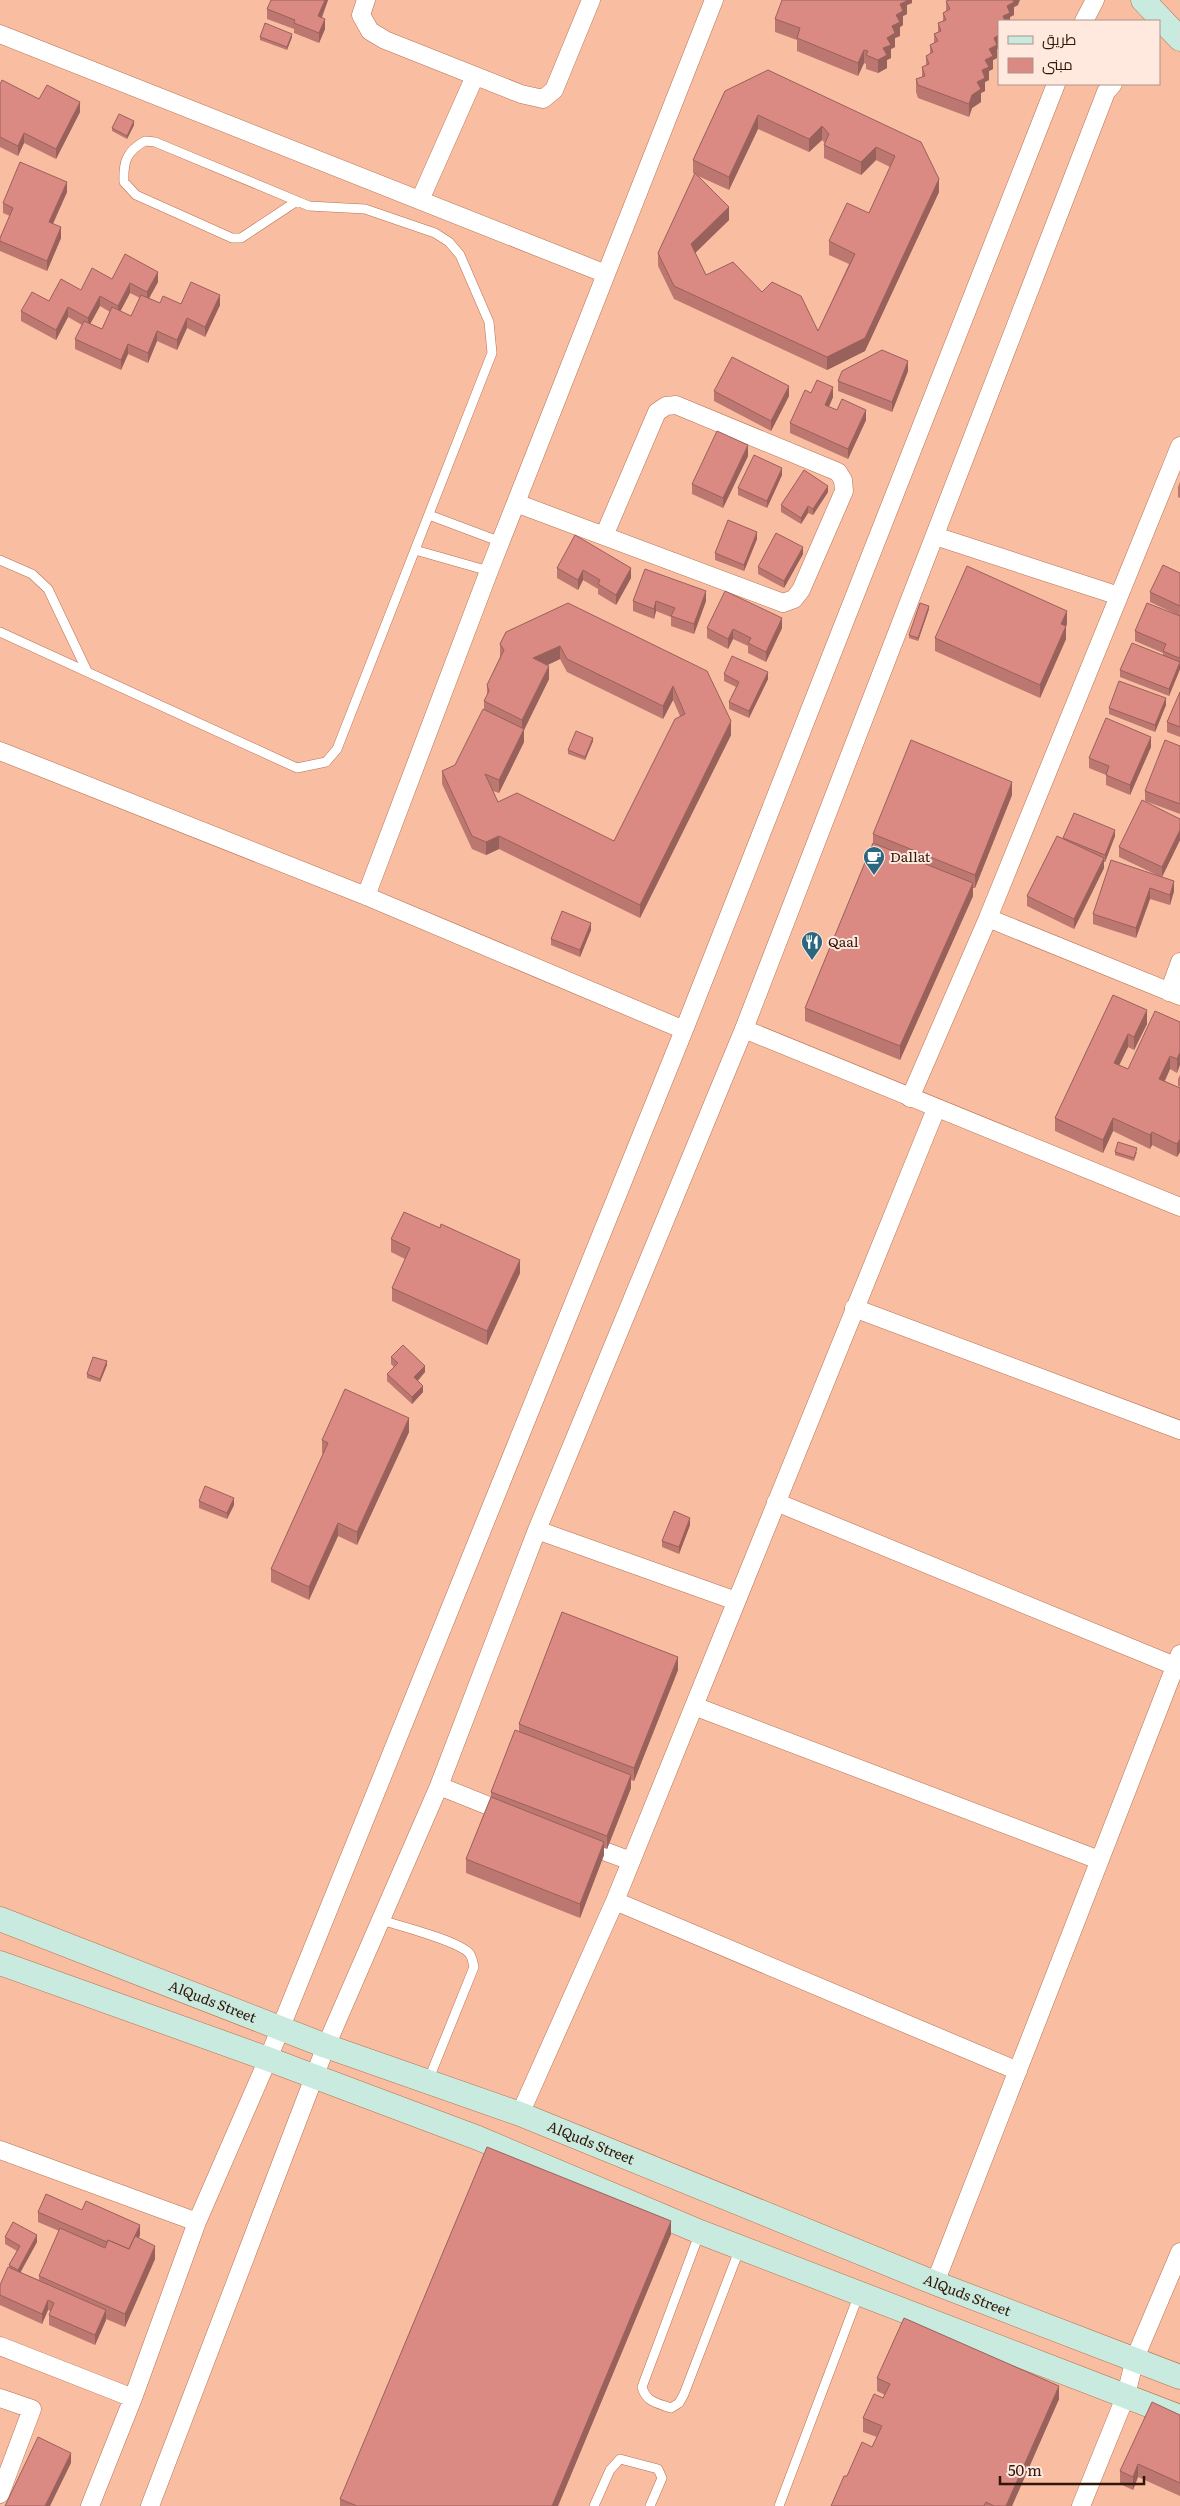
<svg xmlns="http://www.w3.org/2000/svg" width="1180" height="2506" viewBox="0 0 1180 2506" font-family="Literata,Cairo,serif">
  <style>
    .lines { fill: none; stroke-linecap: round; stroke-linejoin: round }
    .lane-casing { stroke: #b77251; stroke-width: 10 }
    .street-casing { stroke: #b77251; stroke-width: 19 }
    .secondary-casing { stroke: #b77251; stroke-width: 25 }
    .lane { stroke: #fff; stroke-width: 9 }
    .street { stroke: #fff; stroke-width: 18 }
    .secondary { stroke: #c9eade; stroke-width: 24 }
    .wall { fill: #bb7770; fill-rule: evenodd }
    .shaded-wall { fill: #99615b }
    .building { fill: #da8a82; stroke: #99615b }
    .labels { text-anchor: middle; stroke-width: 4; stroke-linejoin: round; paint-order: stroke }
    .poi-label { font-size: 14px; fill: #311609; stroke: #ffe8dd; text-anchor: start }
    .street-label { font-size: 14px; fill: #311609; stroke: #ffe8dd }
  </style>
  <rect width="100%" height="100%" fill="#f9bda1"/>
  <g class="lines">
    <g class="lane-casing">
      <path id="lane" d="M429 515 501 542
        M415 550 489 571
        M0 560 32 574 48 589 87 671
        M0 632 297 768 326 762 337 749 492 353 489 322 460 255 449 242 435 233 365 209 309 206 155 142 145 141C127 151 123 161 124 182L136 195 232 238H241L297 201
        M381 1920C400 1926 456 1940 469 1953 472 1956 473 1963 474 1967L428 2081
        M700 2232 642 2387C646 2402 657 2403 671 2408L679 2403 684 2394 740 2248
        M594 2506 610 2470 620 2459 658 2469 662 2478 650 2506
        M779 2506 859 2294"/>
    </g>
    <g class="street-casing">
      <path id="street" d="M366 0 361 15 370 31 385 40 521 94 543 99 554 90 591 0
        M1084 21 1095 0
        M0 34 606 274
        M420 200 475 76
        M516 503 783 603 794 599 801 590 844 491 843 480 838 472 676 405 666 406 657 412 604 536
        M935 536 1119 596
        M0 751 366 896 684 1030
        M366 896 489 571 714 0
        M988 918 1180 996
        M1169 992 1180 962
        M744 1029 1180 1207
        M910 1098 988 918 1180 446
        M854 1308 1180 1430
        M776 1502 1175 1666
        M537 1530 736 1601
        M694 1706 1099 1860
        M439 1786 509 1814
        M582 1843 631 1861
        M615 1901 1018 2071
        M520 2114 615 1901 936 1109
        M0 2150 197 2222
        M935 2283 1180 1654
        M0 2346 133 2398
        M0 2398 32 2409 0 2494
        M90 2506 133 2398 197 2222 268 2059 684 1030 1056 84
        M150 2506 326 2046 439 1786 537 1530 744 1029 1106 92 1113 84
        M1081 2506 1126 2395 1135 2358 1180 2252"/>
    </g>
    <g class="secondary-casing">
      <g id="secondary">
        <path d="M1143 0 1180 39"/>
        <path id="s1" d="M0 1919 326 2046 520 2114 935 2283 1180 2377"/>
        <path d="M0 1963 268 2059 478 2138 700 2232 1180 2417"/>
      </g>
    </g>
    <use href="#lane" class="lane"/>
    <use href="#street" class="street"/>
    <use href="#secondary" class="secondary"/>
  </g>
  <path class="wall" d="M328 0 322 18 325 29 319 43 294 33V29L267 19V9Z
    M912 0V3L907 5V14L903 16V25L900 27V36L895 38V47L891 49V58L887 60V68L878 73 866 69V64L864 63 858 76 797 51V40L775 32V19Z
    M946 1 1018 5 1014 7V15L1010 17V21H999V48L997 49V58L993 60V69L989 71V80L985 82V91L981 93V102L972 108 969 117 918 98 916 92V79L922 77V67L926 65V56L930 54V45L934 43V34L938 32V23L943 22V13L946 11Z
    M260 37H292L287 50 260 40Z
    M0 84 39 99 80 112 56 159 24 143 18 156 0 147Z
    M725 91 921 142 939 192 865 351 827 370 674 299 658 266V253L695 174 693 173V160ZM758 129 809 152 822 140 825 143 824 145V158L861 175 876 160 890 167 869 213 829 241V255L849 264 818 331 762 292 706 275 695 253 729 220 698 176 729 190Z
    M134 125 127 139 112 131V128Z
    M67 192 53 224 61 238 47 271 0 251V238L10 216 3 213V203Z
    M112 279 158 282 149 298 160 303 220 305 205 337 187 328 177 350 157 341 148 363 128 354 121 370 75 349V339L82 325 68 317 56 340 21 321V311ZM130 293 140 298 131 316 120 311ZM100 306 110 312 102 329 90 324Z
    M908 371 892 412 838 391V381Z
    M714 391 789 396 771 431 714 401Z
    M811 393 833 397 829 407 837 410 866 420 848 459 790 433V423Z
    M748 456 723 508 692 494V484Z
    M782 475 767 508 738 495V488Z
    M1180 482V498L1178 497V487Z
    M828 492 813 515 808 513 801 524 781 512V505Z
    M575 535 631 578 616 605 598 594V589L583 580 578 590 557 578V568Z
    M757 539 744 571 715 560V553Z
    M803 554 784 588 758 574V567Z
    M1180 573V616L1150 602V592Z
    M633 601H706L694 634 671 626V617L656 611 654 619 633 611Z
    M929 609 918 641 909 638V635Z
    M1180 616V669L1169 696 1120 677V670L1163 656V653L1135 641V631Z
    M1067 624 1066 626V639L1040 698 935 651V638Z
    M707 628H782L766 662 748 653V646L733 639 728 649 707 638Z
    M506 632 707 671 731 735 640 918 499 849 486 855 472 849 442 784V771L455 765 484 710V701L487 696V685L500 657V644ZM560 659 567 672 663 719 673 700 680 716 614 841 498 802 493 791 499 793 524 742V730L549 679 547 665Z
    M724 674 768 679 749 718 729 709V702L736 687 724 681Z
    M1180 692V737L1167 732V722Z
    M1166 705 1155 732 1109 714V708Z
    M593 741 585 760 568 754V750Z
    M1180 746V814L1145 801V791Z
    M1151 747 1130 795 1106 785V775L1089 768V758Z
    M1012 795 975 888H973V896L900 1060 805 1021V1008L873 844V834Z
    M1180 819V840L1162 877 1174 891 1170 905 1150 899 1136 938 1093 924V914L1161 877 1119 857V847Z
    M1115 836 1105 862H1104V868L1074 929 1027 906V896L1063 839Z
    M591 930 580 957 551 945V939Z
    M1113 995 1147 1024 1134 1050 1128 1047 1119 1065 1128 1069 1180 1022 1177 1073 1170 1069 1165 1081 1180 1088V1152L1177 1157 1152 1145 1150 1149 1113 1131 1103 1153 1055 1131V1118Z
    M1180 1075V1087L1178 1086V1079Z
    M1115 1152H1137L1134 1161 1115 1155Z
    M391 1239 520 1273 487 1345 392 1301V1288L405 1259 391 1252Z
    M391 1357 425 1372 418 1381 423 1392 412 1404 387 1381V1374L394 1367 391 1364Z
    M107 1365 100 1382 87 1378V1374Z
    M409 1432 357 1545 338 1536 309 1600 271 1582V1569L323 1454 322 1453V1440Z
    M199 1501 234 1505 227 1519 199 1508Z
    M690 1525 679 1554 662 1547V1541Z
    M678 1670 634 1781 631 1780V1788L607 1849 604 1848V1855L580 1918 466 1873V1859L491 1797V1792L519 1732V1724Z
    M38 2212 140 2235 138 2238 155 2259 125 2327 106 2319V2320L95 2345 49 2325V2315L51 2311 48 2310 42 2324 0 2305V2285L9 2267V2265L17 2251 5 2244V2237L37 2242 20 2272 39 2280V2276L59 2231 38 2222Z
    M671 2234 558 2506H340V2499Z
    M877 2378 1059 2399 1012 2506H831L847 2476 872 2447 877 2437 863 2432V2418L883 2398 885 2395 877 2391Z
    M1180 2415V2496L1138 2477 1133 2490 1120 2484V2471Z"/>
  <path class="shaded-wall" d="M325 0H328L318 26V16Z
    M904 0H912V3L907 5V14L903 16V25L900 27V36L895 38V47L891 49V58L887 60V68L878 73V60L883 48 900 4Z
    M1011 0H1020L1018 5 1014 7V15L1010 17V21H1003V16L1007 6Z
    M325 19V29L319 43V33Z
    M999 26V48L997 49V58L993 60V69L989 71V80L985 82V91L981 93V102L972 108 969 117V104L989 49Z
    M292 34V37L287 50V47Z
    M864 50V63L858 76V63Z
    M80 102V112L56 159V149Z
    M758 115V129L729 190V177Z
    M134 121V125L127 139V136Z
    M822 126V140L809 152V139Z
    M24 133V143L18 156V146Z
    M876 147V160L861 175V162Z
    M939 179V192L865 351 827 370V357Z
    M67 182V192L49 232V222Z
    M729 207V220L691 257V244Z
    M61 227V238L47 271V261Z
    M158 272V282L147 302V292Z
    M130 283V293L118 316V306Z
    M220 295V305L205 337V327Z
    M100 296V306L88 328V318Z
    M68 307V317L56 340V330Z
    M187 318V328L177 350V340Z
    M157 331V341L148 363V353Z
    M128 344V354L121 370V360Z
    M908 361V371L892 412V402Z
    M789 386V396L771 431V421Z
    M833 387V397L825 415V405Z
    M866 410V420L848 459V449Z
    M748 445V456L723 508V498Z
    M782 468V475L767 508V501Z
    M828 486V492L813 515V509Z
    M808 506V513L801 524V518Z
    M757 532V539L744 571V565Z
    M803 547V554L784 588V581Z
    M631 568V578L616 605V595Z
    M583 570V580L578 590V580Z
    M706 591V601L694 634V624Z
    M656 601V611L654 619V609Z
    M929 606V609L918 641V638Z
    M1067 611V624L1061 637V624Z
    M782 618V628L766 662V652Z
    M1066 626V639L1040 698V685Z
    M733 629V639L728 649V639Z
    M560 646V659L533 672V658Z
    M1180 656V669L1169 696V689L1179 664Z
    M549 666V679L524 730V742L499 793V780L522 732V720Z
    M768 672V679L749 718V711Z
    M673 686V700L663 719V706Z
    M1166 698V705L1155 732V725Z
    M731 721V735L640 918V905Z
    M1151 737V747L1130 795V785Z
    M593 738V741L585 760V757Z
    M1012 782V795L975 888V875Z
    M1115 830V836L1105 862V855Z
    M1180 830V840L1162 877V867Z
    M499 836V849L486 855V842Z
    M1104 858V868L1074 929V919Z
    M1174 881V891L1170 905V895Z
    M973 883V896L900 1060V1046Z
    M1150 888V899L1136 938V928Z
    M591 923V930L580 957V950Z
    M1147 1010V1024L1134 1050V1037Z
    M1128 1034V1047L1114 1076V1063Z
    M1180 1052V1065L1177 1073V1059Z
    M1170 1056V1069L1159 1092V1079Z
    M1113 1118V1131L1103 1153V1140Z
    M1152 1132V1145L1150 1149V1135Z
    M1180 1139V1152L1177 1157V1144Z
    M520 1260V1273L487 1345V1331Z
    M107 1361V1365L100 1382V1379Z
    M425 1366V1372L414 1384V1377Z
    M423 1386V1392L412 1404V1397Z
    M409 1418V1432L357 1545V1532Z
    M234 1498V1505L227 1519V1513Z
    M690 1518V1525L679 1554V1547Z
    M338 1523V1536L309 1600V1587Z
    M678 1657V1670L634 1781V1768Z
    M631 1775V1788L607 1849V1836Z
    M604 1842V1855L580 1918V1904Z
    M671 2221V2234L558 2506H552Z
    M140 2225V2235L128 2261V2251Z
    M37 2235V2242L18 2277V2270Z
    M155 2246V2259L125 2327V2314Z
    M48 2300V2310L42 2324V2314Z
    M106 2310V2320L95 2345V2335Z
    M1059 2386V2399L1012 2506H1006Z
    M71 2453V2463L50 2506H45Z
    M1138 2464V2477L1133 2490V2477Z"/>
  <path class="building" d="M271 0H325L318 16 325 19 319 33 294 23 295 20 267 9Z
    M782 0H907V1L900 4 903 11 896 15 900 22 892 26 895 33 887 38 891 45 883 48 887 55 878 60 866 55 868 51 864 50 858 63 797 38 800 28 775 19Z
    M950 0H1013L1014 2 1007 6 1010 13 1003 16 1005 21H999V26L998 27 999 35 994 38 997 45 989 49 993 56 985 60 989 67 982 70 985 78 977 82 981 89 972 95 969 104 918 85 916 79 925 76 922 67 929 64 926 56 933 52 930 45 938 41 934 34 941 31 938 23 946 20 943 13 950 9 946 1Z
    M265 23 292 34 287 47 260 37Z
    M768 70 921 142 939 179 865 338 827 357 674 286 658 253 695 173 729 207 691 244 706 275 733 262 762 292 772 282 801 296 818 331 855 254 829 241 847 203 869 213 895 156 876 147 861 162 824 145 829 134 822 126 809 139 758 115 729 177 693 160 725 91Z
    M2 80 39 99 47 85 80 102 56 149 24 133 18 146 0 137V84Z
    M119 114 134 121 127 136 112 128Z
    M20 162 67 182 49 222 61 227 47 261 0 241V238L13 208 3 203Z
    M125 254 158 272 147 292 130 283 118 306 100 296 88 318 68 307 56 330 21 311 32 292 49 301 61 279 81 290 92 268 112 279Z
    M191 282 220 295 205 327 187 318 177 340 157 331 148 353 128 344 121 360 75 339 84 321 102 329 112 307 131 316 141 295 160 303 163 296 181 304Z
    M882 350 908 361 892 402 838 381 842 371Z
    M732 357 789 386 771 421 714 391Z
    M817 380 833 387 825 405 837 410 842 399 866 410 848 449 790 423 805 390 811 393Z
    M717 431 748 445 723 498 692 484Z
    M754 455 782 468 767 501 738 488Z
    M804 470 828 486 813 509 808 506 801 518 781 505Z
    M728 520 757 532 744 565 715 553Z
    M776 533 803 547 784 581 758 567Z
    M575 535 631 568 616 595 598 584 600 580 583 570 578 580 557 568Z
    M1163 565 1180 573V606L1150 592Z
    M967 566 1067 611 1061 624 1066 626 1040 685 935 638Z
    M645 569 706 591 694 624 671 616 675 608 656 601 654 609 633 601Z
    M725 591 782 618 766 652 748 643 751 638 733 629 728 639 707 628Z
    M568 603 707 671 731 721 640 905 499 836 486 842 472 836 442 771 455 765 483 709 524 729 499 780 485 774 498 802 517 793 614 841 675 719 685 714 673 686 663 706 567 659 560 646 533 658 549 666 522 720 484 701 489 691 487 685 504 650 500 644 506 632Z
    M920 603 929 606 918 638 909 635Z
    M1147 603 1180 616V656L1179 658 1163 651 1166 644 1135 631Z
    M1132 643 1180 662 1169 689 1120 670Z
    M732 656 768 672 749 711 729 702 739 682 724 674Z
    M1119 681 1166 698 1155 725 1109 708Z
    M1180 692V727L1167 722Z
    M1106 718 1151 737 1130 785 1106 775 1109 766 1089 758Z
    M576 731 593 738 585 757 568 750Z
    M911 740 1012 782 975 875 873 834Z
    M1165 740 1180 746V804L1145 791Z
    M1142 800 1180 819V830L1162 867 1119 847Z
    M1074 813 1115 830 1105 855 1063 838Z
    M1057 836 1104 858 1074 919 1027 896Z
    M873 843 973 883 900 1046 805 1008Z
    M1111 860 1174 881 1170 895 1150 888 1136 928 1093 914Z
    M562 911 591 923 580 950 551 939Z
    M1113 995 1147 1010 1134 1037 1128 1034 1114 1063 1128 1069 1155 1011 1180 1022V1052L1177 1059 1170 1056 1159 1079 1180 1088V1139L1177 1144 1152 1132 1150 1135 1113 1118 1103 1140 1055 1118Z
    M1118 1142 1137 1148 1134 1158 1115 1152Z
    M404 1212 440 1228 441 1224 520 1260 487 1331 392 1288 410 1248 391 1239Z
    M403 1345 425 1366 414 1377 423 1386 412 1397 387 1374 398 1363 391 1357Z
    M93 1357 107 1361 100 1379 87 1374Z
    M345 1389 409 1418 357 1532 338 1523 309 1587 271 1569 328 1443 322 1440Z
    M205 1486 234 1498 227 1513 199 1501Z
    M674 1511 690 1518 679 1547 662 1541Z
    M562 1612 678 1657 634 1768 519 1724Z
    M515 1730 631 1775 607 1836 491 1792Z
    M491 1797 604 1842 580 1904 466 1859Z
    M487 2147 671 2221 552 2506H357L340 2499Z
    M46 2194 82 2210 86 2201 140 2225 129 2249 108 2240 107 2242 38 2212Z
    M13 2222 37 2235 18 2270 9 2265 20 2246 5 2237Z
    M60 2228 105 2248 108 2240 129 2249 135 2236 155 2246 125 2314 39 2276Z
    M8 2267 106 2310 95 2335 49 2315 54 2303 48 2300 42 2314 0 2295V2285Z
    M904 2318 1059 2386 1006 2506H994L986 2502 984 2506H831L844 2476H847L862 2442 872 2447 882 2426 863 2418 874 2394 883 2398 890 2384 877 2378Z
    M1152 2402 1180 2415V2483L1138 2464 1133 2477 1120 2471Z
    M38 2437 71 2453 45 2506H5Z"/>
  <defs>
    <g id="cafe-pin" transform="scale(1.125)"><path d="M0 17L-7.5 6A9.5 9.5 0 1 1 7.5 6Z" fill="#2b677e" stroke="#ffe8dd"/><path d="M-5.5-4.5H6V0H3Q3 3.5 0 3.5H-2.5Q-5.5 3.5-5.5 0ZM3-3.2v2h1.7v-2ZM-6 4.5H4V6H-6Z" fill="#fff"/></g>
    <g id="restaurant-pin" transform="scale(1.125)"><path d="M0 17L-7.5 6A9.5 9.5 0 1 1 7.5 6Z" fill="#2b677e" stroke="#ffe8dd"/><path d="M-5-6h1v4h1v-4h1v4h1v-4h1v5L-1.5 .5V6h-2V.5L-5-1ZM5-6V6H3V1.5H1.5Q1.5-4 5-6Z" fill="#fff"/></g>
  </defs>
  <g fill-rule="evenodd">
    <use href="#cafe-pin" x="874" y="857"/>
    <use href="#restaurant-pin" x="812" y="942"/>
  </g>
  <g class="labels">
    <g class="poi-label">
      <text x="890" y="862">Dallat</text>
      <text x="828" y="947">Qaal</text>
    </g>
    <g class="street-label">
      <text dy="5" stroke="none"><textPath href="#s1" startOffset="228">AlQuds Street</textPath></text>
      <text dy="5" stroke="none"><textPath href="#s1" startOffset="632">AlQuds Street</textPath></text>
      <text dy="5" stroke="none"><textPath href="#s1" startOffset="1038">AlQuds Street</textPath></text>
    </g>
  </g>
  <rect x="998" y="20" width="162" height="65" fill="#ffe8dd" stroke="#ad9488"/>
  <rect x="1008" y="36" width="25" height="8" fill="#c9eade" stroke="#ad9488"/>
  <text x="1042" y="45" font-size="15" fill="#311609">طريق</text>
  <rect x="1008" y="58" width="25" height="15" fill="#da8a82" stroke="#ad9488"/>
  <text x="1042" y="70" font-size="15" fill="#311609">مبنى</text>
  <path d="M1000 2476v8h144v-8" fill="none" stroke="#311609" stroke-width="2.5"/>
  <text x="1008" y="2476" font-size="15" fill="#311609" stroke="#ffe8dd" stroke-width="4" paint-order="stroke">50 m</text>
</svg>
